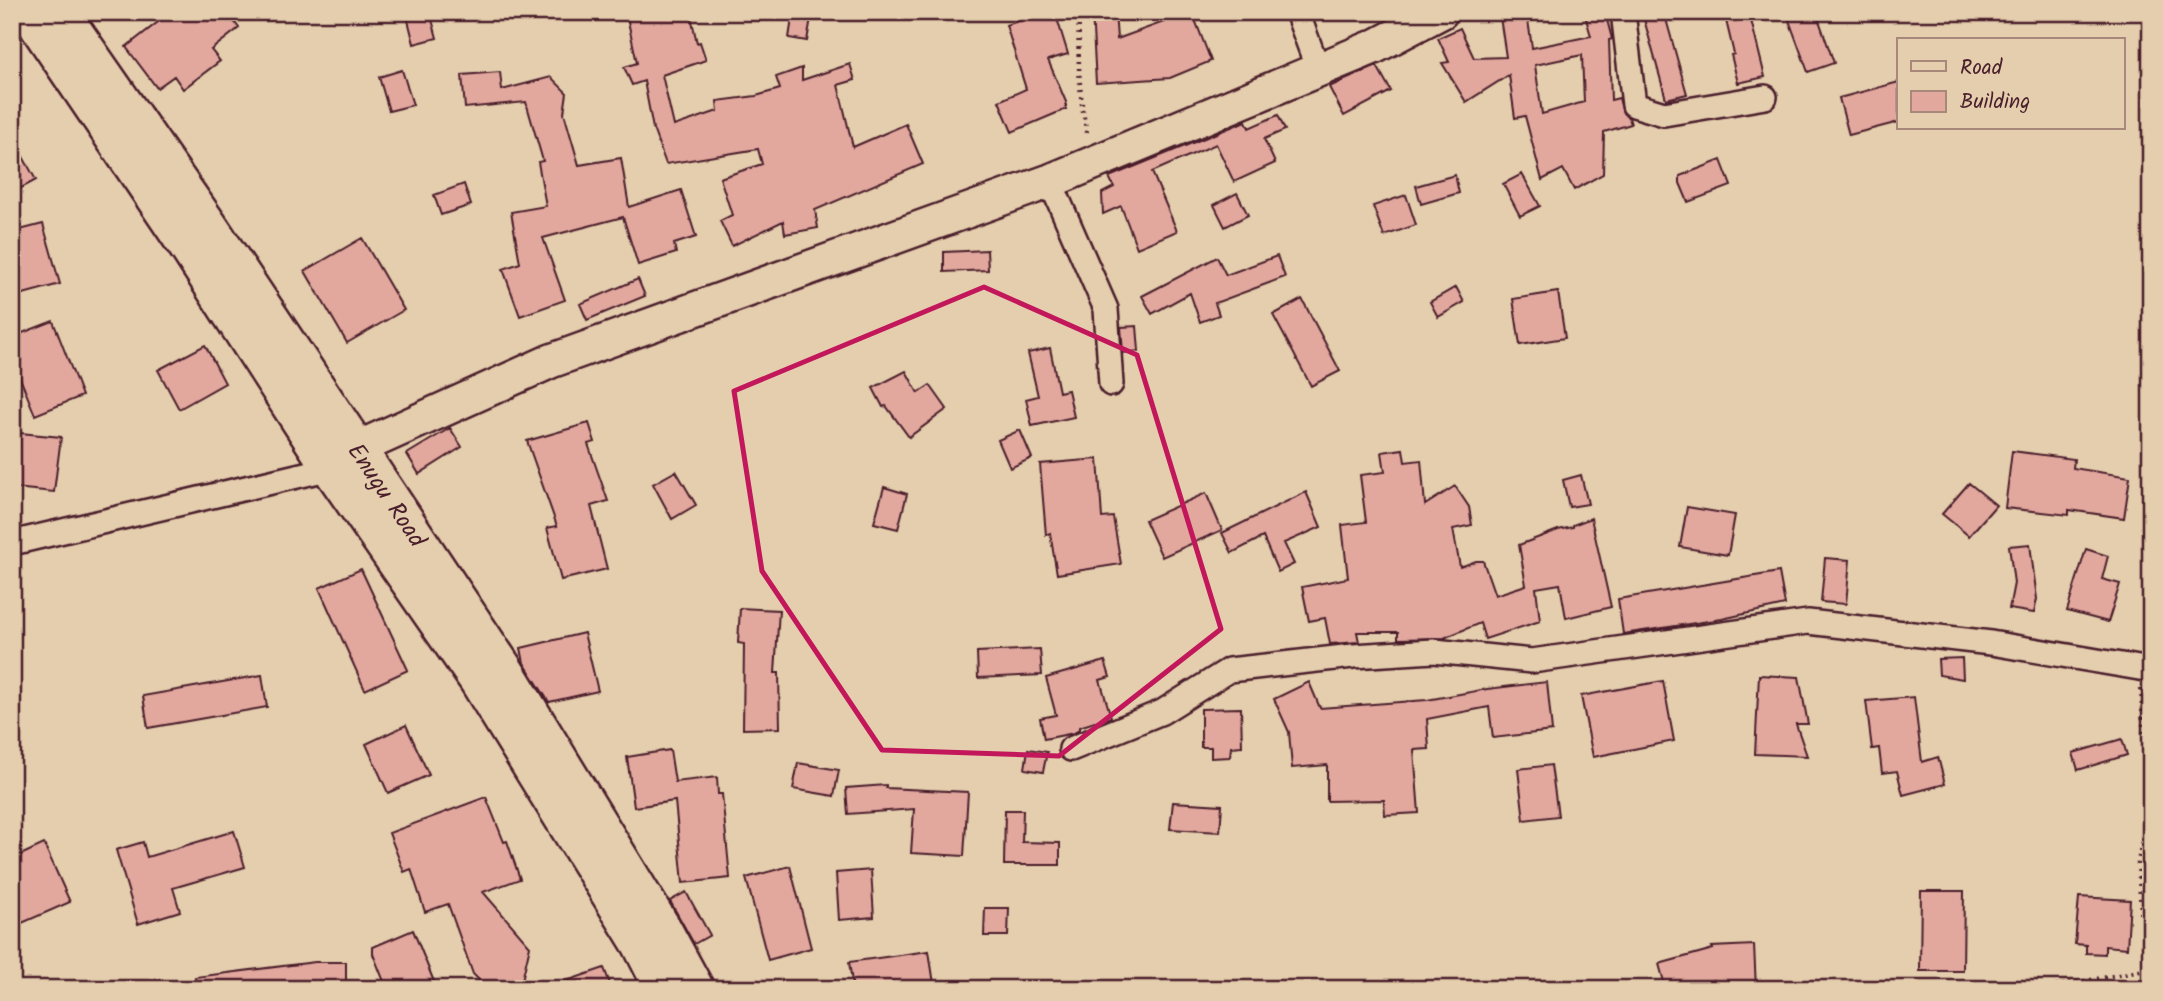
<svg xmlns="http://www.w3.org/2000/svg" width="2163" height="1001" viewBox="0 0 2163 1001" font-family="Kalam,sans-serif">
  <style>
    .building { fill: #e2a89e; stroke: #4a1f2b; stroke-width: 2; fill-rule: evenodd }
    .lines { fill: none; stroke-linecap: round; stroke-linejoin: round }
    .street-casing { stroke: #4a1f2b; stroke-width: 28 }
    .secondary-casing { stroke: #4a1f2b; stroke-width: 38 }
    .primary-casing { stroke: #4a1f2b; stroke-width: 42 }
    .path { stroke: #4a1f2b; stroke-width: 4.5; stroke-dasharray: 2 5; stroke-linecap: butt }
    .street { stroke: #e5ceae; stroke-width: 23 }
    .secondary { stroke: #e5ceae; stroke-width: 33 }
    .primary { stroke: #e5ceae; stroke-width: 37 }
    .marked { fill: none; stroke: #c2185b; stroke-width: 5; stroke-linejoin: round }
    .labels { text-anchor: middle; stroke-width: 6; stroke-linejoin: round; paint-order: stroke }
    .street-label { font-size: 24px; fill: #4a1f2b; stroke: #e5ceae }
  </style>
  <rect width="100%" height="100%" fill="#e5ceae"/>
  <filter id="ink" filterUnits="userSpaceOnUse"><feTurbulence type="fractalNoise" baseFrequency=".0143" numOctaves="2"/><feDisplacementMap in="SourceGraphic" scale="14" xChannelSelector="R" yChannelSelector="G"/><feConvolveMatrix kernelMatrix="1 2 1 2 8 2 1 2 1" color-interpolation-filters="sRGB"/></filter>
  <g filter="url(#ink)">
    <path class="building" d="M171 12H227L239 28 211 50 220 61 183 89 174 76 157 88 126 47Z
      M406 12H430L437 38 414 44Z
      M626 12H690L697 43 700 42 706 60 662 75 674 126 718 111 717 101 756 96 780 89 776 77 802 68V80L850 64 855 80 838 85 853 147 906 124 923 164 815 210 818 228 785 234 783 221 732 246 720 221 732 215 720 178 762 164 758 149 666 164 653 129 644 81 632 85 624 67 637 63Z
      M793 12H812L807 41 789 38Z
      M1047 12H1055L1068 54 1048 60 1066 102V109L1012 132 999 101 1026 89 1006 25Z
      M1092 12H1115L1117 39 1164 22 1160 12H1192L1211 61 1170 78 1096 83Z
      M1584 12H1605L1612 39 1609 40 1611 100 1619 98 1623 113 1629 118 1631 124 1604 132 1603 174 1574 190 1563 169 1542 180 1525 116 1515 118 1509 75 1466 102 1442 63 1449 62 1438 38 1460 28 1474 58 1506 57 1500 17 1527 13 1532 48 1591 36ZM1582 55 1584 102 1542 114 1535 65Z
      M1642 12H1664L1687 94 1666 99Z
      M1724 12H1749L1765 77 1738 83 1731 55 1734 54Z
      M1786 12H1816L1834 63 1808 72Z
      M1377 66 1391 91 1344 116 1329 87Z
      M402 70 413 105 389 111 379 77Z
      M500 72 502 90 551 77 567 93 564 113 579 165 621 158 629 207 681 190 696 237 674 244 676 253 638 265 623 217 543 238 565 300 520 316 503 269 520 263 511 212 546 206 538 162 543 161 526 102 465 108 462 75Z
      M1899 82V122L1849 135 1839 98Z
      M1278 115 1285 130 1264 139 1275 163 1234 182 1216 144 1152 172 1177 231 1137 248 1121 206 1103 214 1102 193 1114 187 1109 177 1246 121 1249 128Z
      M12 137 36 180 12 193Z
      M1721 160 1731 186 1688 202 1680 183V176Z
      M1522 174 1540 206 1520 216 1503 184Z
      M1455 175 1459 193 1421 204 1416 186Z
      M464 184 471 205 441 215 434 195Z
      M1237 193 1248 215 1225 227 1214 205Z
      M1406 195 1416 225 1384 236 1373 206Z
      M43 224 60 284 12 297V232Z
      M362 238 404 310 347 343 305 271Z
      M987 250 988 270 944 272V252Z
      M1277 256 1285 277 1215 303 1219 315 1200 322 1190 293 1152 314 1142 296 1217 257 1226 275Z
      M638 279 645 296 587 320 580 304Z
      M1456 287 1464 302 1438 317 1430 302Z
      M1558 292 1565 338 1520 345 1513 299Z
      M1302 299 1340 371 1311 386 1273 315Z
      M53 321 82 396 35 415 12 358V337Z
      M1137 326 1139 351 1123 353 1121 327Z
      M205 345 225 383 179 409 158 370Z
      M1050 348 1059 392 1068 390 1074 417 1032 426 1026 399 1038 396 1028 353Z
      M906 371 918 393 930 385 947 409 909 437 886 406 883 407 873 388Z
      M589 423 595 442 588 444 608 501 591 506 607 569 561 580 547 528 557 526 527 441Z
      M450 428 462 447 419 474 407 454Z
      M1020 430 1032 458 1010 468 998 440Z
      M20 433 61 437 54 492 14 488Z
      M1403 449 1405 462 1421 460 1425 505 1455 486 1469 507 1472 525 1453 529 1460 567 1476 561H1483L1495 595 1526 585 1519 545 1558 530 1573 527V525L1591 518 1611 607 1566 618 1560 584 1536 588 1540 621 1485 639 1480 623 1444 638 1398 639V632H1357L1359 642 1330 644 1325 618 1309 621 1302 587 1348 578 1342 525 1366 522 1360 475 1385 472 1382 452Z
      M2012 451 2074 459 2073 468 2130 477 2124 518 2069 510V515L2005 508Z
      M1098 459 1102 518 1113 517 1121 564 1057 574 1050 533 1046 535 1040 464Z
      M676 471 696 505 672 519 653 484Z
      M1581 475 1588 504 1569 507 1563 480Z
      M1969 483 1996 505 1969 536 1942 514Z
      M884 487 907 494 898 529 874 523Z
      M1306 492 1321 527 1284 543 1294 564 1278 572 1263 537 1232 553 1222 533Z
      M1206 493 1222 530 1162 557 1145 520Z
      M1687 507 1735 515 1728 555 1680 547Z
      M2030 544 2037 599 2034 613 2009 609 2014 583 2009 546Z
      M2086 549 2108 556 2102 579 2120 584 2108 622 2067 611Z
      M1825 558 1850 560 1846 604 1821 602Z
      M361 569 408 670 365 690 319 588Z
      M1779 572 1785 605 1722 619 1623 634 1618 599Z
      M740 608 779 610 775 673H779L780 728 743 729 744 644 738 643Z
      M584 633 598 691 549 702 524 663 521 648Z
      M1040 649 1042 675 978 678 977 652Z
      M1962 658 1963 679 1939 675 1938 659Z
      M1105 661 1110 677 1100 680 1111 717 1079 727V730L1074 733 1044 739 1040 718 1056 715 1046 678Z
      M262 675 267 707 148 728 143 696Z
      M1759 675 1799 677 1808 724H1796L1807 756 1755 754Z
      M1663 681 1674 741 1593 757 1581 696Z
      M1309 682 1320 708 1427 700 1487 689 1547 682 1552 731 1493 738 1489 707 1427 719 1429 749 1414 750 1419 813 1385 815 1384 800 1327 801V765L1292 768 1289 732 1274 699Z
      M1914 697 1922 762 1938 757 1945 784 1903 795 1897 771 1882 773 1879 748 1872 749 1866 701Z
      M1241 708 1242 746 1231 747 1230 757 1211 758V747H1201V709Z
      M406 725 429 775 388 793 366 744Z
      M2122 739 2127 755 2078 770 2073 753Z
      M1028 749 1047 752 1043 772 1025 769Z
      M670 750 675 782 717 777 718 794H722L730 878 683 883 675 801 634 807 627 757Z
      M798 763 839 770 834 796 793 789Z
      M1551 765 1558 816 1524 820 1518 769Z
      M886 785V788L968 792 964 856 911 853 914 809 848 814 846 788Z
      M486 797 504 842 507 841 520 879 483 892 530 946 520 989H488L473 974 448 904 425 912 411 869 404 872 389 833Z
      M1173 802 1222 805 1220 832 1170 829Z
      M1005 810H1023L1022 842 1060 843V865H1004Z
      M234 831 245 867 173 888 180 911 138 924 116 850 143 842 147 857Z
      M44 844 70 902 22 923 12 901V859Z
      M790 866 811 948 768 960 746 878Z
      M871 870 874 917 839 920 836 873Z
      M1921 891H1964L1963 971H1920Z
      M686 892 710 935 694 944 670 901Z
      M2079 897 2130 900 2127 948 2105 946V954L2086 953V945L2075 944Z
      M985 908H1009L1008 936H984Z
      M413 930 437 989H387L373 954V947Z
      M1754 945 1756 989H1714V980L1681 989H1666L1659 964 1713 949 1712 947Z
      M929 951 934 984H931L932 989H853L849 962Z
      M315 962H346V989H196L195 977Z
      M604 968 612 989H552V986Z"/>
    <g class="lines">
      <g class="street-casing">
        <path id="street" d="M1297 12 1318 69
          M1623 12 1634 105 1664 114 1765 97
          M1050 181 1106 309 1111 384
          M12 543 331 468
          M1071 749 1162 712 1229 670 1353 656 1434 651 1532 661 1808 622 1991 643 2151 670"/>
      </g>
      <g class="secondary-casing">
        <path id="secondary" d="M337 463 356 449 551 361 1050 181 1376 46 1441 12"/>
      </g>
      <g class="primary-casing">
        <path id="primary" d="M29 12 190 250 331 468 478 680 641 944 664 989
          M60 12 208 225 503 668 663 930 695 989"/>
      </g>
      <path class="path" d="M1079 12C1078 54 1078 96 1088 137
        M2141 689 2144 737 2151 757
        M2151 787 2138 863 2141 911 2151 959
        M1923 985 1936 989
        M2042 989 2151 969"/>
      <use href="#street" class="street"/>
      <use href="#secondary" class="secondary"/>
      <use href="#primary" class="primary"/>
    </g>
  </g>
  <path class="marked" d="M984 287 1137 355 1221 629 1059 756 882 750 762 571 734 391Z"/>
  <g class="labels">
    <g class="street-label">
      <text transform="translate(387 495) rotate(56)" y="8">Enugu Road</text>
    </g>
  </g>
  <rect width="2163" height="1001" fill="none" stroke="#e5ceae" stroke-width="42"/>
  <rect x="21" y="21" width="2121" height="959" fill="none" stroke="#4a1f2b" stroke-width="2.5" filter="url(#ink)"/>
  <rect x="1897" y="38" width="228" height="91" fill="#e5ceae" stroke="#a7887a" stroke-width="2"/>
  <rect x="1911" y="61" width="35" height="10" fill="#e5ceae" stroke="#a7887a" stroke-width="2"/>
  <text x="1960" y="74" font-size="21" fill="#4a1f2b">Road</text>
  <rect x="1911" y="91" width="35" height="21" fill="#e2a89e" stroke="#a7887a" stroke-width="2"/>
  <text x="1960" y="108" font-size="21" fill="#4a1f2b">Building</text>
</svg>
